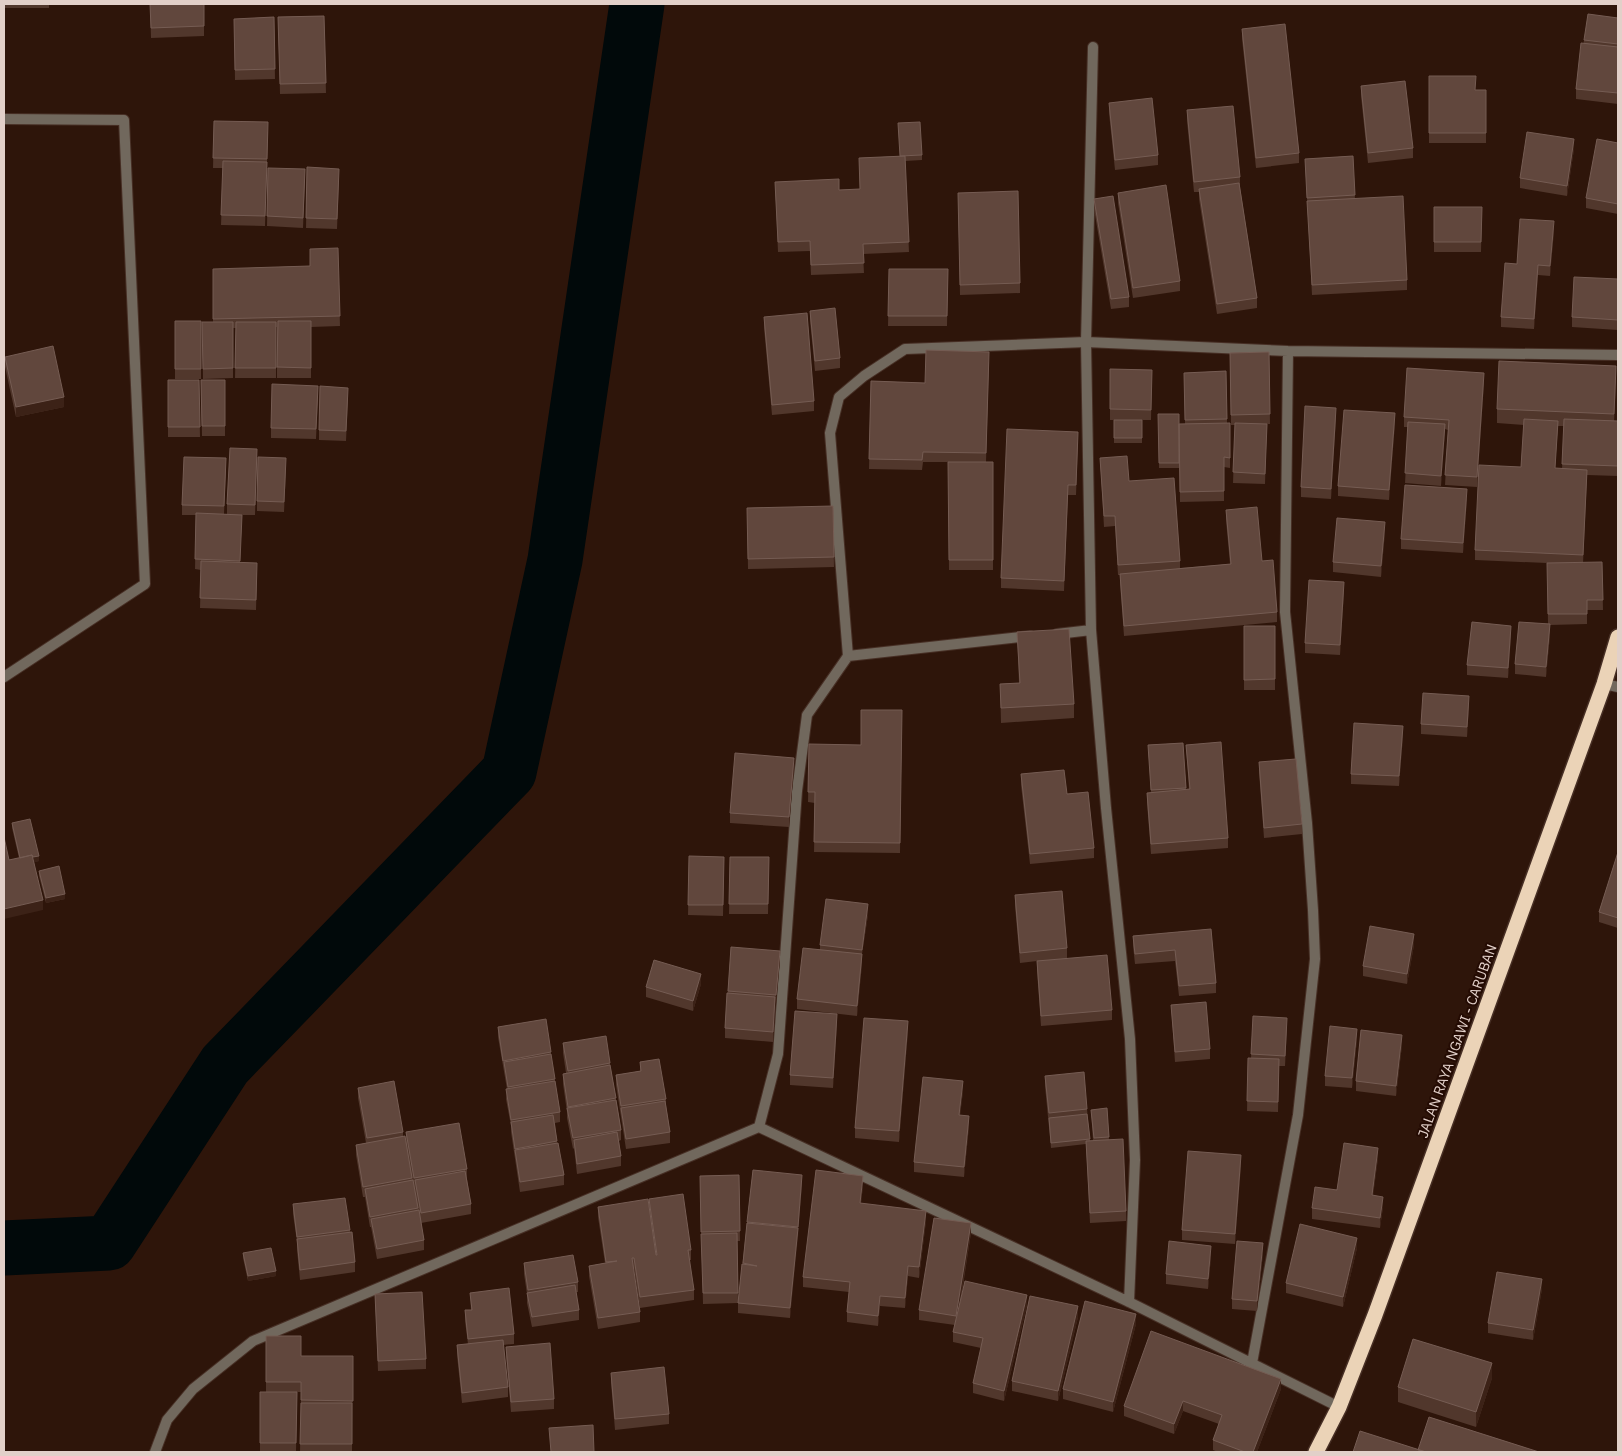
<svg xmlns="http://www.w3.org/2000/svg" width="1622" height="1456" viewBox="0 0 1622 1456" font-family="'IBM Plex Sans',sans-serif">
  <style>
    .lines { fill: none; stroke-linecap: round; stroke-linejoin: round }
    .river { stroke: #01090a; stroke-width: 55 }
    .street-casing { stroke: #472f25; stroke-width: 12 }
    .highway-casing { stroke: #472f25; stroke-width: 18 }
    .street { stroke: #71685d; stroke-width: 10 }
    .highway { stroke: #ebd3b7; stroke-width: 15 }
    .wall { fill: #51372c; fill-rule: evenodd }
    .shaded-wall { fill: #3c2217 }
    .building { fill: #61473d; stroke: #755c53 }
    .labels { text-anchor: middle; stroke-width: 4; stroke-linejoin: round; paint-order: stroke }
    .street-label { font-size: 14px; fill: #e2d0c9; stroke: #240b03 }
  </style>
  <rect width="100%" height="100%" fill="#2e150a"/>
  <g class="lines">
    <path class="river" d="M4 1248 109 1243 225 1065 509 772 555 560 637 4"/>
    <g class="street-casing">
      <path id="street" d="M1093 47 1086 342 1091 630 1106 808 1130 1039 1135 1160 1129 1302
        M4 119 124 120 145 584 4 677
        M1057 634 1091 630
        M848 656 1030 636
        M1604 684 1618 687
        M759 1127 778 1054 797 791 807 715 848 656 830 433 839 397 864 376 905 349 1086 342 1288 351 1618 355
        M1252 1363 1298 1115 1315 959 1313 910 1307 823 1285 612 1288 351
        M155 1452 167 1420 193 1389 253 1341 759 1127 1129 1302 1339 1407"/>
    </g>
    <g class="highway-casing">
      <path id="highway" d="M1316 1452 1339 1407 1375 1315 1604 684 1618 637"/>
    </g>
    <use href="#street" class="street"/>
    <use href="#highway" class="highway"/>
  </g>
  <path class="wall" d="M4 4H49V8H4Z
    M150 4H204V36L151 38Z
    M324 16 326 93 280 94 278 17Z
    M274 17 275 79 235 80 234 19Z
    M1618 18V104L1576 99V89L1584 40Z
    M1242 29 1299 153V163L1256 168 1242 39Z
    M1429 76 1475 90H1486V143H1429Z
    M1361 86 1413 148V158L1368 163 1361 96Z
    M1109 103 1158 155V165L1115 170 1109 113Z
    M1187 110 1240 177V187L1257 298V308L1217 314 1199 199V192H1194L1187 121Z
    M214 121 268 132 265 226 221 225 223 168H213Z
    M1618 143V214L1586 208V198Z
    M1574 149 1567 196 1520 188V178Z
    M922 155V160L905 161 909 252 863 254 864 273 811 275 810 251 778 252 775 182 839 190 860 189 859 158Z
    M1353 156 1355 199 1407 280V290L1312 295 1305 159Z
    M307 167 339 179 337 229 306 228Z
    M268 168 305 179 303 228 267 226Z
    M958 193 1020 283V293L960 295Z
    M1118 193 1180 281V291L1133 298 1118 203Z
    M1094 199 1129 297V307L1111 309 1094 209Z
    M1434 207H1482L1481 252H1434Z
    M1554 231 1550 276 1538 275 1534 329 1501 327V317L1517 264Z
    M338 248 340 326 311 327V378H277V327H276V378H235L236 328H233V378L203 379 202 322H213V269L310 266Z
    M889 269H948L947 326H888Z
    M1618 279V330L1572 327V317Z
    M810 311 840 358V368L815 371 810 321Z
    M764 317 814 401V411L772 415 764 328Z
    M175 321H201V379H175Z
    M1269 352 1270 424H1267L1265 484 1233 483 1235 425H1231L1230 353Z
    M5 357 64 407 16 417 5 367Z
    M989 362 986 462H993V570H949L948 462H923L922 470 869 469 871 381 925 383Z
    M1110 369 1152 370 1151 420H1110Z
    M1226 371 1227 423H1230V468L1224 467V501L1180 502 1179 424H1185L1184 373Z
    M168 380H199L200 437H168Z
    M201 380H225V436H202Z
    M1616 381 1614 421H1618V476L1587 475 1583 563 1602 562 1603 610H1587V624L1550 625V635L1546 677 1515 674V664L1548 624 1547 563 1475 560V550L1521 467 1524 425 1497 423V409ZM1558 426H1564L1562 469 1555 468Z
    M1484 383 1477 487 1445 485 1448 430 1445 429 1441 486 1405 483 1408 427H1404V417Z
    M318 396 316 439 271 438V428Z
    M348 398 346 441 319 440V430Z
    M1158 414H1179V468H1159Z
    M1336 418 1331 499 1301 497V487Z
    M1114 420H1142V443H1114Z
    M1395 423 1389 500 1338 496V486Z
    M1078 442 1076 495H1068L1064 591 1001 588V578Z
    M1100 458 1129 481 1180 561V568L1230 564 1226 520V510L1262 561 1277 612V622L1124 636 1120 584V575H1118L1115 526 1104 527Z
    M257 459 255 515H242L240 563 257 573 256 610 200 608 201 570 195 569 196 515H182V505L226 469 224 514H227V504Z
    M286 468 284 512 257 511V501Z
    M1467 499 1463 553 1401 549V539Z
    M833 506 834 567 748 569 747 508Z
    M1385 532 1381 577 1333 572V562Z
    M1344 592 1340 655 1305 653V643Z
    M1244 626H1275V690H1244Z
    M1017 632 1074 704V718L1001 723 1000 684 1019 683Z
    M1511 636 1508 678 1467 675V665Z
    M1469 706 1467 737 1421 734V724Z
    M902 710 900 853 814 852 815 803 808 802 809 744 861 745Z
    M1403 736 1399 786 1351 784V774Z
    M1183 743 1186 790H1189L1186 745 1228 838V848L1151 854 1147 803V793H1151L1148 745Z
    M1259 762 1302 824V834L1264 838 1259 772Z
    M794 768 789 827 730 823V813Z
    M1021 774 1067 794 1094 848V858L1030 864 1021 785Z
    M12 823 39 861 34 862 43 910 9 860 19 858 12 828Z
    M1618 852V928L1599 922V912Z
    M689 856 724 857 723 916 688 915Z
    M730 857H769L768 914H729Z
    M39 871 65 899 46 903 39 876Z
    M1015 895 1067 948V958L1112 1010V1020L1041 1026 1037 971V961L1020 963 1015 906Z
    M868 915 862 954V964L857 1016 797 1009V999L820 950V945Z
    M1211 929 1216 983V993L1179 996 1175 961 1135 964 1133 946V936Z
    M1414 945 1407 984 1363 976V966Z
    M731 947 780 961 775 1005 773 1042 725 1038V1028Z
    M701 984 693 1011 646 997V987Z
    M1171 1005 1210 1049V1059L1175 1062Z
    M1253 1016 1287 1028 1285 1066H1279L1278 1112 1247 1111 1248 1058H1251Z
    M837 1024 833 1088 790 1085V1075Z
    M498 1027 551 1052V1058L555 1081 560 1112V1122L555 1123 557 1143 564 1175V1185L520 1192 511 1132V1126L506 1099 507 1089 498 1037Z
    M908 1031 899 1142 855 1138V1128Z
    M1357 1039 1352 1088 1325 1086V1076Z
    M563 1043 610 1063 621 1130V1140L619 1141 621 1156V1166L577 1174 574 1148 573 1149 567 1118V1112L563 1084V1074L566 1073 563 1053Z
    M1402 1045 1396 1096 1356 1091V1081Z
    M640 1062 666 1099V1105L670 1132V1143L626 1149 616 1085V1075L640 1071Z
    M1045 1076 1087 1109 1090 1141H1093L1091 1110 1107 1108 1109 1140 1126 1211V1221L1090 1223 1086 1144 1051 1148 1045 1086Z
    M358 1088 403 1132V1136L406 1142V1132L467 1169V1179L471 1204V1214L421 1223 424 1240V1250L377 1259 371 1227H370L365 1197H363L356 1155V1145L366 1143 358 1098Z
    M963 1091 960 1115 969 1126 964 1177 914 1172V1162Z
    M1378 1158 1373 1195 1383 1207 1380 1228 1312 1219V1208Z
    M1241 1165 1235 1244 1182 1240V1230Z
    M753 1170 802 1185 790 1318 738 1313V1303Z
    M739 1175 740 1241H737L738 1303 703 1304 700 1176Z
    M863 1186 861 1203 926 1221 919 1278 908 1276 905 1308 880 1306 878 1326 847 1322V1312L849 1292 803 1287V1277Z
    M649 1199 691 1250V1260H689L694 1290V1300L640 1308 634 1268H633L640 1312V1322L598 1329 589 1276V1266L605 1263 598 1217V1207L649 1209Z
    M293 1204 350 1230 355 1262V1272L300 1280 297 1250V1242L293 1214Z
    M971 1233 960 1305H1027L1004 1401 973 1393V1383L981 1348 953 1342V1332L955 1325 919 1320V1310Z
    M1357 1248 1343 1307 1286 1293V1283Z
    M243 1253 276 1276 248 1281 243 1258Z
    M1263 1253 1257 1311 1232 1309V1299Z
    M1211 1257 1208 1289 1166 1284V1274Z
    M524 1263 578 1282V1292H576L579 1310V1320L532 1327 527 1303V1294L524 1274Z
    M1542 1289 1533 1340 1488 1333V1323Z
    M470 1293 514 1334V1344L503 1345 508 1387V1397L462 1403 457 1355V1345L468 1344 465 1321V1310H471Z
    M375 1294 426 1359V1369L378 1371Z
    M1078 1317 1058 1401 1012 1391V1381Z
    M1136 1324 1113 1412 1063 1399V1389Z
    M266 1336 301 1356H353L352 1452H300L301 1392H266Z
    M506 1347 554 1399V1409L511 1412 506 1357Z
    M611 1373 669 1414V1424L615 1430 611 1383Z
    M1492 1378 1476 1427 1398 1402V1387Z
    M1281 1389 1257 1452H1218L1213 1450V1440L1219 1424 1183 1411 1174 1434 1124 1416V1406Z
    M260 1392H297L296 1452H260Z"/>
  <path class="shaded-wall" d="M1574 139V149L1567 196V186Z
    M1554 221V231L1550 276V266Z
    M1538 265V275L1534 329V319Z
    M1616 366V381L1614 428V414Z
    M1484 373V383L1477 487V477Z
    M64 397V407L16 417V407Z
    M1336 408V418L1331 499V489Z
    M1395 413V423L1389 500V490Z
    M1445 424V434L1441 486V476Z
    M286 458V468L284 512V502Z
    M1587 470V480L1583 565V555Z
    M1467 489V499L1463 553V543Z
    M1385 522V532L1381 577V566Z
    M1344 582V592L1340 655V645Z
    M1550 624V635L1546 677V667Z
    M1511 626V636L1508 678V668Z
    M1469 696V706L1467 737V727Z
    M1403 726V736L1399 786V776Z
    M794 758V768L789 827V817Z
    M39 856V861L20 866V860Z
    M65 894V899L46 903V898Z
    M43 900V910L4 919V909Z
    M868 904V915L862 954V964L857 1016V1006L862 960V950Z
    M1414 934V945L1407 984V974Z
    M780 951V961L776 1005V995Z
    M701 974V984L693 1011V1001Z
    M775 997V1007L773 1042V1032Z
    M837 1014V1024L833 1088V1078Z
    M908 1021V1031L899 1142V1131Z
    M1357 1029V1039L1352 1088V1078Z
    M1402 1035V1045L1396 1096V1086Z
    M963 1081V1091L959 1125V1115Z
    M969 1116V1126L964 1177V1167Z
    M1378 1148V1158L1372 1205V1195Z
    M1241 1155V1165L1235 1244V1234Z
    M802 1175V1185L798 1238 790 1318V1308Z
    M863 1176V1186L860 1213V1203Z
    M1383 1197V1207L1380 1228V1218Z
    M926 1211V1221L919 1278V1267Z
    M971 1223V1233L956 1326V1316Z
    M1357 1238V1248L1343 1307V1297Z
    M1263 1243V1253L1257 1311V1301Z
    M1211 1246V1257L1208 1289V1279Z
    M908 1266V1276L905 1308V1298Z
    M276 1271V1276L248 1281V1276Z
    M1542 1279V1289L1533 1340V1330Z
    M1027 1295V1305L1004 1401V1391Z
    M880 1296V1306L878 1326V1316Z
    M1078 1306V1317L1058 1401V1391Z
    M1136 1314V1324L1113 1412V1402Z
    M1492 1363V1378L1476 1427V1412Z
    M1281 1379V1389L1257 1452H1253Z
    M1183 1401V1411L1174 1434V1424Z"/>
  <path class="building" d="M150 4H204V26L151 28Z
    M1588 14 1618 18V44L1584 40Z
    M324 16 326 83 280 84 278 17Z
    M274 17 275 69 235 70 234 19Z
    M1285 24 1299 153 1256 158 1242 29Z
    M1581 43 1618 47V93L1576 89Z
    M1429 76H1476L1475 90H1486V133H1429Z
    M1405 81 1413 148 1368 153 1361 86Z
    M1152 98 1158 155 1115 160 1109 103Z
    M1233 106 1240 177 1194 182 1187 110Z
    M214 121 268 122 267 159 213 158Z
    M920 122 922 155 900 156 898 123Z
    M1527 132 1574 139 1567 186 1520 178Z
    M1597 139 1618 143V204L1586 198Z
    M905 156 909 242 863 244 864 263 811 265 810 241 778 242 775 182 839 179V190L860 189 859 158Z
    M1353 156 1355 195 1307 198 1305 159Z
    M223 161 267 162 265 216 221 215Z
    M307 167 339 169 337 219 306 218Z
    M268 168 305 169 303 218 267 216Z
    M1239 183 1257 298 1217 304 1199 189Z
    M1166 185 1180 281 1133 288 1118 193Z
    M1018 191 1020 283 960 285 958 193Z
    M1113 196 1129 297 1111 299 1094 199Z
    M1403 196 1407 280 1312 285 1307 201Z
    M1434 207H1482L1481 242H1434Z
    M1520 219 1554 221 1550 266 1538 265 1534 319 1501 317 1505 263 1517 264Z
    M338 248 340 316 213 319V269L310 266V249Z
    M889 269H948L947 316H888Z
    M1574 277 1618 279V320L1572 317Z
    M835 308 840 358 815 361 810 311Z
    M807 313 814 401 772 405 764 317Z
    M175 321H201V369H175Z
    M278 321H311V368L277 367Z
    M202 322H233V368L203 369Z
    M236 322H276V368H235Z
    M53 346 64 397 16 407 5 357Z
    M926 350 989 352 986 453 923 452 922 460 869 459 871 381 925 383Z
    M1269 352 1270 414 1231 415 1230 353Z
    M1499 361 1616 366 1614 414 1497 409Z
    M1407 368 1484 373 1477 477 1445 475 1449 420 1404 417Z
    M1110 369 1152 370 1151 410 1110 409Z
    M1226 371 1227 419 1185 420 1184 373Z
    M168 380H199L200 427H168Z
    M201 380H225V426H202Z
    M272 384 318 386 316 429 271 428Z
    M320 386 348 388 346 431 319 430Z
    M1305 406 1336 408 1331 489 1301 487Z
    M1344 410 1395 413 1389 490 1338 486Z
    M1158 414H1179V463H1159Z
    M1524 419 1558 421 1555 468 1587 470 1583 555 1475 550 1479 465 1521 467Z
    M1564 419 1618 421V466L1562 464Z
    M1114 420H1142V438H1114Z
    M1408 422 1445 424 1441 476 1405 473Z
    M1230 423V458L1224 457V491L1180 492 1179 424Z
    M1235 423 1267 424 1265 474 1233 472Z
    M1007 429 1078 432 1076 485H1068L1064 581 1001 578Z
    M230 448 257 449 255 505 227 504Z
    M1127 456 1129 481 1174 478 1180 561 1118 565 1115 516H1104L1100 458Z
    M184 457 226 458 224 506 182 505Z
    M258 457 286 458 284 502 257 501Z
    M948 462H993V560H949Z
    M1405 485 1467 489 1463 543 1401 539Z
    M833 506 834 557 748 559 747 508Z
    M1257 507 1262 561 1273 560 1277 612 1124 626 1120 574 1231 564 1226 510Z
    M196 513 242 515 240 561 195 559Z
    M1337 518 1385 522 1381 566 1333 562Z
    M201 561 257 563 256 600 200 598Z
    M1602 562 1603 600H1587V614H1548L1547 563Z
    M1309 580 1344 582 1340 645 1305 643Z
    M1472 622 1511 626 1508 668 1467 665Z
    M1519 622 1550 624 1546 667 1515 664Z
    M1244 626H1275V679L1244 680Z
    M1069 629 1074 704 1001 708 1000 684 1020 683 1017 632Z
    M1423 693 1469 696 1467 727 1421 724Z
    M861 710H902L900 843 814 842 815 792H808L809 744 861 745Z
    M1354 723 1403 726 1399 776 1351 774Z
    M1221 742 1228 838 1151 844 1147 793 1190 789 1186 745Z
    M1183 743 1186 788 1151 790 1148 745Z
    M735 753 794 758 789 817 730 813Z
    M1296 759 1302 824 1264 828 1259 762Z
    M1064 770 1067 794 1088 792 1094 848 1030 854 1021 774Z
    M30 819 39 856 33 857 32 855 20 858 12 823Z
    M4 837 9 860 32 855 43 900 4 909Z
    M1618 852V918L1599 912Z
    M689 856 724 857 723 905H688Z
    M730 857H769L768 904H729Z
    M59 866 65 894 46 898 39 871Z
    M1062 891 1067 948 1020 953 1015 895Z
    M826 899 868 904 862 950 820 945Z
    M1370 926 1414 934 1407 974 1363 966Z
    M1211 929 1216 983 1179 986 1175 950 1135 954 1133 936Z
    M731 947 780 951 776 995 728 991Z
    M803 948 862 954 857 1006 797 999Z
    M1107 955 1112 1010 1041 1016 1037 961Z
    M654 960 701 974 693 1001 646 987Z
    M727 993 775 997 773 1032 725 1028Z
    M1206 1002 1210 1049 1175 1052 1171 1005Z
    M795 1011 837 1014 833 1078 790 1075Z
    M1253 1016 1287 1018 1285 1056 1251 1054Z
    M864 1018 908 1021 899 1131 855 1128Z
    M546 1019 551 1052 503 1061 498 1027Z
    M1330 1026 1357 1029 1352 1078 1325 1076Z
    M1361 1030 1402 1035 1396 1086 1356 1081Z
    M606 1036 610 1063 568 1071 563 1043Z
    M551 1054 555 1079 508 1087 504 1062Z
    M1248 1058 1279 1059 1278 1102 1247 1101Z
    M659 1059 666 1099 621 1106 616 1075 641 1071 640 1062Z
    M610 1065 616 1098 568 1107 563 1074Z
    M1084 1072 1087 1109 1049 1113 1045 1076Z
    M923 1077 963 1081 959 1115 969 1116 964 1167 914 1162Z
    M394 1081 403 1132 367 1138 358 1088Z
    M555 1081 560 1112 511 1120 506 1089Z
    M616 1100 621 1130 573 1138 567 1108Z
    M665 1101 670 1132 626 1139 621 1108Z
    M1107 1108 1109 1137 1094 1138 1091 1110Z
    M1087 1114 1090 1139 1051 1143 1049 1118Z
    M553 1115 557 1141 515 1149 511 1122Z
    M459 1123 467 1169 414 1178 406 1132Z
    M617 1132 621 1156 577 1164 574 1140Z
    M405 1136 412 1178 363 1187 356 1145Z
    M1123 1139 1126 1211 1090 1213 1086 1141Z
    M558 1143 564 1175 520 1182 515 1150Z
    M1344 1143 1378 1148 1372 1195 1383 1197 1380 1218 1312 1208 1315 1187 1337 1190Z
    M1188 1151 1241 1155 1235 1234 1182 1230Z
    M753 1170 802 1175 798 1227 747 1222Z
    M816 1170 863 1176 860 1203 926 1211 919 1267 908 1266 905 1298 880 1296 878 1316 847 1312 850 1282 803 1277Z
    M465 1171 471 1204 421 1213 415 1180Z
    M739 1175 740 1231 701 1232 700 1176Z
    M413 1180 418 1208 370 1217 365 1189Z
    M683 1194 691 1250H688L694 1290 640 1297 634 1258H632L640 1312 598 1318 589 1266 617 1261 606 1262 598 1207 648 1199 656 1255H657L649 1199Z
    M345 1198 350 1230 297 1237 293 1204Z
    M419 1210 424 1240 377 1249 371 1219Z
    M934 1218 971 1223 956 1316 919 1310Z
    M747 1223 798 1228 790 1308 738 1303 742 1264 757 1266 743 1263Z
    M1300 1224 1357 1238 1343 1297 1286 1283Z
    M352 1232 355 1262 300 1270 297 1239Z
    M737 1233 738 1293H703L701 1234Z
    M1169 1241 1211 1246 1208 1279 1166 1274Z
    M1237 1241 1263 1243 1257 1301 1232 1299Z
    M271 1248 276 1271 248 1276 243 1253Z
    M573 1255 578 1282 528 1290 524 1263Z
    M1497 1272 1542 1279 1533 1330 1488 1323Z
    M965 1281 1027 1295 1004 1391 973 1383 983 1338 953 1332Z
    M575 1285 579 1310 532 1317 527 1293Z
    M509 1288 514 1334 468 1339 465 1310H472L470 1293Z
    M422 1292 426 1359 378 1361 375 1294Z
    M1030 1296 1078 1306 1058 1391 1012 1381Z
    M1085 1301 1136 1314 1113 1402 1063 1389Z
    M1151 1331 1281 1379 1253 1452H1245L1213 1440 1222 1415 1183 1401 1174 1424 1124 1406Z
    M266 1336H301V1356H353V1401L301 1400V1382H266Z
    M1413 1339 1492 1363 1476 1412 1398 1387Z
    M503 1340 508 1387 462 1393 457 1345Z
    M550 1343 554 1399 511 1402 506 1347Z
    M664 1367 669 1414 615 1419 611 1373Z
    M260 1392H297L296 1443H260Z
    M301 1403H352V1444H300Z
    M1429 1417 1539 1452H1426L1418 1450Z
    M593 1425 594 1452H551L549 1428Z
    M1360 1431 1426 1452H1353Z"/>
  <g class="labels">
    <g class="street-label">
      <text transform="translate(1457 1041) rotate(-70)" y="5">JALAN RAYA NGAWI - CARUBAN</text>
    </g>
  </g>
  <rect width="1622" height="1456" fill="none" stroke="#e2d0c9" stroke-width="10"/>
</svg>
